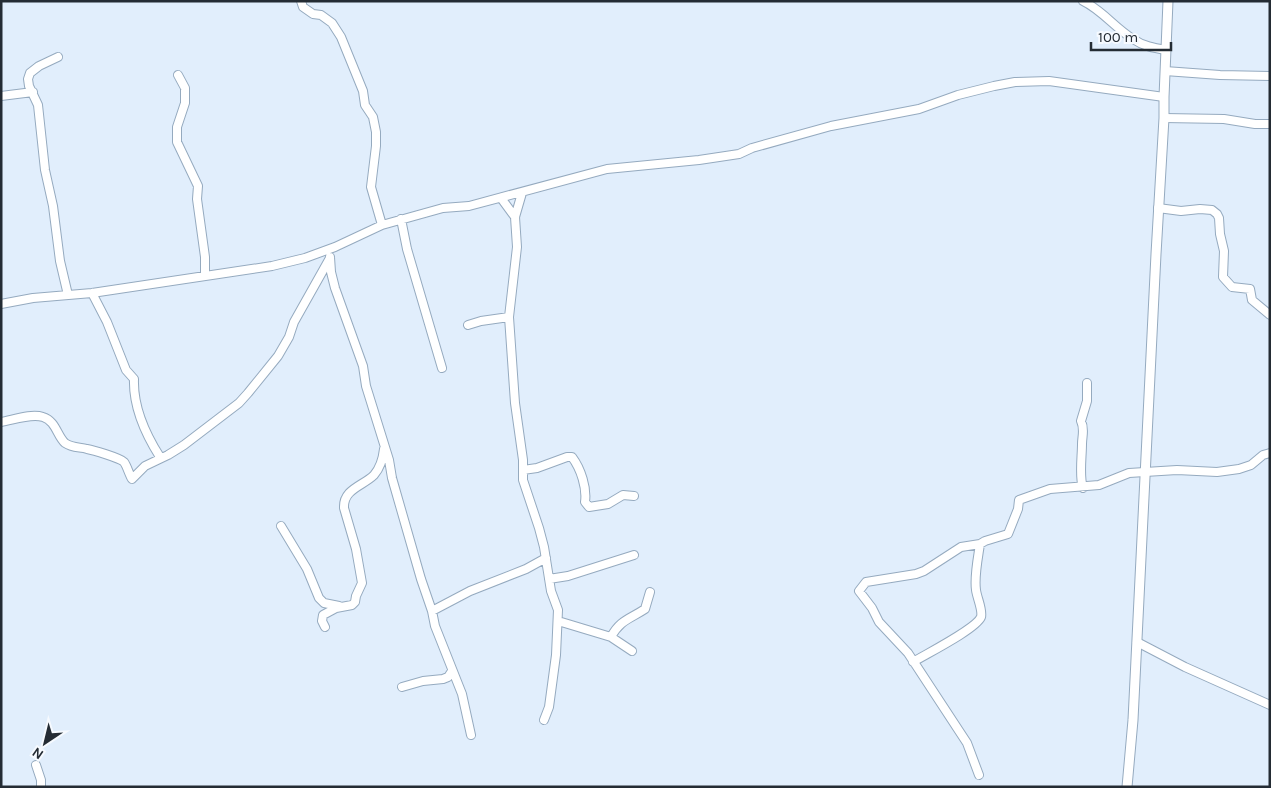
<svg xmlns="http://www.w3.org/2000/svg" width="1271" height="788" viewBox="0 0 1271 788" font-family="Karla,sans-serif">
  <style>
    .lines { fill: none; stroke-linecap: round; stroke-linejoin: round }
    .minor-casing { stroke: #95aabf; stroke-width: 10 }
    .major-casing { stroke: #95aabf; stroke-width: 11 }
    .minor { stroke: #fff; stroke-width: 8 }
    .major { stroke: #fff; stroke-width: 9 }
  </style>
  <rect width="100%" height="100%" fill="#e1eefc"/>
  <g class="lines">
    <g class="minor-casing">
      <path id="minor" d="M301 1 303 7 313 14 321 15 332 23 341 37 363 91 365 105 373 117 376 132V146L371 187 382 225
        M1083 1C1102 10 1115 28 1133 39 1143 46 1154 48 1166 50
        M58 57 39 66 30 73 28 79 29 86 38 105 45 170 53 206 60 261 68 295
        M1165 71 1220 75 1270 76
        M178 75 185 88V103L177 127V142L198 186 197 199 205 257V275
        M1 96 33 92
        M1164 118 1224 119 1255 124H1270
        M522 193 515 217 517 247 509 317 515 403 523 460V480L539 528 544 547 551 591 558 610 556 655 549 707 544 720
        M501 198 515 217
        M1158 208 1181 211 1200 209 1212 210 1217 214 1219 218 1220 234 1224 251 1223 277 1232 287 1250 289 1252 300 1270 315
        M401 219 407 249 442 368
        M330 257 331 272 335 288 363 366 366 386 389 460 392 478 421 579 432 611 435 626 462 694 471 735
        M92 293 107 322 126 370 134 379C133 406 146 435 160 457
        M1 304 33 298 92 293 272 266 305 258 335 247 382 225 443 208 469 206 607 169 699 160 739 154 752 148 831 126 919 109 958 95 994 86 1015 82 1049 81 1164 97
        M468 325 481 321 509 317
        M1 422C13 420 31 413 43 417 56 421 57 436 65 443 72 448 80 447 87 449 93 450 120 458 124 462 127 466 129 474 132 479L145 466 168 455 184 445 239 403 248 393 278 356 289 337 294 322 330 258
        M523 470 537 468 567 457H572C581 469 587 488 585 502L589 507 608 504 623 495 634 496
        M1083 488C1079 476 1082 457 1082 444 1082 436 1085 429 1081 421L1087 401V383
        M281 526 307 569 319 598 324 603 339 606
        M549 579 568 576 634 555
        M432 611 470 591 526 569 546 558
        M558 621 611 637 632 651
        M325 627 322 621 323 615 336 608 352 605 355 602 356 596 362 583 356 549 344 508C343 489 363 486 374 475 380 468 383 458 384 449
        M611 637C620 620 630 619 645 609L650 592
        M1137 642 1185 667 1270 705
        M913 662C926 654 976 629 981 617 983 610 977 598 976 590 974 576 978 558 980 544L985 541 1008 534 1018 509 1019 500 1050 489 1099 485 1129 473 1177 470 1217 472 1239 469 1251 465 1263 455 1270 453
        M402 687 423 681 443 679 448 677 452 671
        M36 765 41 780V787
        M979 775 967 743 908 653 879 622 872 608 859 591 866 582 916 574 924 571 961 547 980 544"/>
    </g>
    <g class="major-casing">
      <path id="major" d="M1127 787 1133 720 1156 254 1164 118V97L1168 1"/>
    </g>
    <use href="#minor" class="minor"/>
    <use href="#major" class="major"/>
  </g>
  <rect width="1271" height="788" fill="none" stroke="#242c34" stroke-width="5"/>
  <g transform="translate(45 743) rotate(215)" stroke="#f6faff" stroke-width="4" paint-order="stroke">
  <path d="M0-4L9 19L0 12L-9 19Z" fill="#242c34"/>
  <text y="-8" font-size="14" font-weight="bold" text-anchor="middle" fill="#242c34">N</text>
  </g>
  <path d="M1091 42v8h80v-8" fill="none" stroke="#242c34" stroke-width="2.5"/>
  <text x="1098" y="42" font-size="15" fill="#242c34" stroke="#f6faff" stroke-width="4" paint-order="stroke">100 m</text>
</svg>
